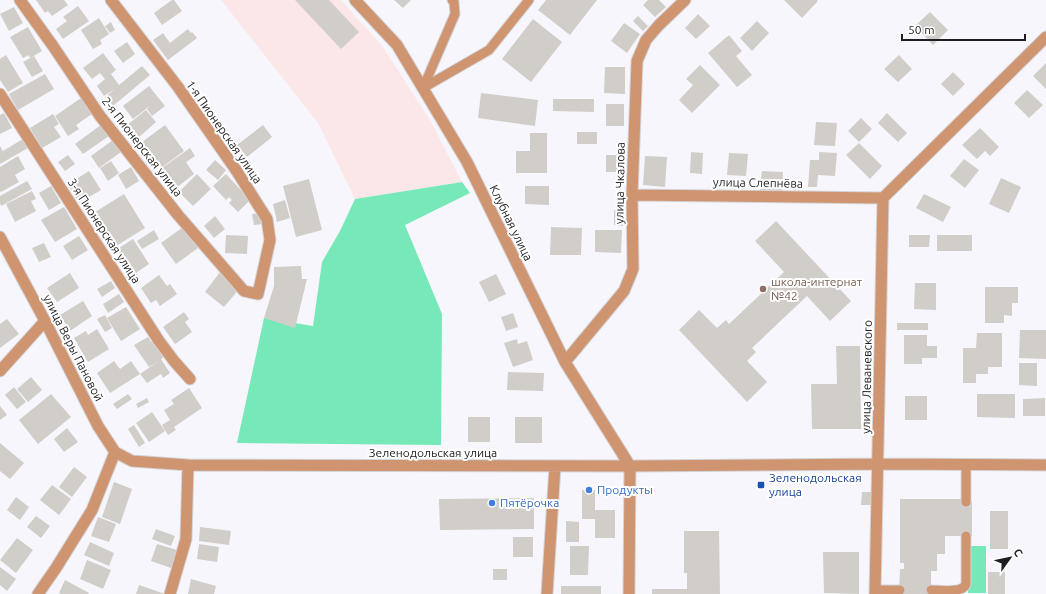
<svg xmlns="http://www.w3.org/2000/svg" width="1046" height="594" viewBox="0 0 1046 594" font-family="Ubuntu,sans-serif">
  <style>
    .industrial { fill: #fce7e8 }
    .green { fill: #77e9b8 }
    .building { fill: #d1cdc8 }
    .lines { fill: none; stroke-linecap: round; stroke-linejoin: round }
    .service-casing { stroke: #d4d3d9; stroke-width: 11 }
    .minor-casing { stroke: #d4d3d9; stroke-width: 13 }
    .service { stroke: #ce9570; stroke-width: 9 }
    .minor { stroke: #ce9570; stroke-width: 11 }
    .education-dot { fill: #8d6e63; stroke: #fff; stroke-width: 1.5 }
    .transit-dot { fill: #1a4fb4; stroke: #fff; stroke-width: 1.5 }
    .shop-dot { fill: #3f7fe0; stroke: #fff; stroke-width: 1.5 }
    .labels { text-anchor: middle; stroke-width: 4; stroke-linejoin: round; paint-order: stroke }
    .street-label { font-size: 12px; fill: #1e1d1f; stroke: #fff }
    .education-label { font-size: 12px; fill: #785e54; stroke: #fff; text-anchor: start }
    .transit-label { font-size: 12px; fill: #164399; stroke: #fff; text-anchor: start }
    .shop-label { font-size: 12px; fill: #366cbe; stroke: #fff; text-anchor: start }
  </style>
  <rect width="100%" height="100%" fill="#f7f6fc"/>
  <path class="industrial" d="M221 0H341L383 47 430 120 462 182 355 199 318 123Z"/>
  <path class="green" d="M462 182 470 193 405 225 442 314 441 445 237 443 264 318 313 326 322 262 340 231 355 199Z
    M969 546H986V593H968Z"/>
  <path class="building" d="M36 0H64L68 5 52 16 48 11 45 13Z
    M172 0H174L182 11 162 25 154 13Z
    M295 0H329L359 32 341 49Z
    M394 0H411L403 8Z
    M546 0H597L570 35 538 10Z
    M648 0H659L666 7 655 17 643 5Z
    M784 0H817L818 1 802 18Z
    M78 6 89 21 63 39 56 29 67 21 63 17Z
    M14 7 23 23 9 31 0 14Z
    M930 12 948 30 933 45 915 26Z
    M698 14 710 26 696 39 685 28Z
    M638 16 648 26 643 31 633 21Z
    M99 18 109 34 100 40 102 44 93 49 81 30Z
    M533 19 562 42 531 82 502 59Z
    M757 21 769 33 752 51 740 38Z
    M111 22 115 30 110 33 105 26Z
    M624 23 640 34 627 53 611 41Z
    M28 27 42 51 30 58 29 55 23 58 10 37Z
    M188 29 191 33 192 32 197 38 168 60 153 40 163 33 170 43Z
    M729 35 742 51 736 56 752 75 737 87 708 53Z
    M127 42 135 54 123 63 114 51Z
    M103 53 116 70 111 74 119 85 142 66 150 75 113 106 105 97 115 89 104 96 97 86 105 79 100 73 92 79 83 68Z
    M6 55 23 83 8 92 0 80V59Z
    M899 55 912 69 898 82 884 69Z
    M34 56 43 71 32 77 23 62Z
    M1046 63V89L1033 76Z
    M700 65 720 85 692 113 679 100 693 85 686 79Z
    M605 67H625V94L604 93Z
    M953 72 965 84 953 96 941 84Z
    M45 74 54 89 18 110 9 94Z
    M149 86 165 106 152 116 147 109 151 105 146 109 145 108 146 109 133 119 123 106Z
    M1027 90 1043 105 1029 118 1014 103Z
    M481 93 538 100 535 126 478 118Z
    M81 98 92 114 76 125 79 129 68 136 55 116Z
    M553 99H594V112L553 111Z
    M606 104H624V126H606Z
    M146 110 156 122 138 138 127 125Z
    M4 113 12 128 0 134V115Z
    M887 113 907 133 898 142 878 123Z
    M53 114 59 124 54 127 61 137 42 148 30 128Z
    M861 118 872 129 859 142 848 131Z
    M816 122 837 123 835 146 814 145Z
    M101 125 109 136 83 154 75 144Z
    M165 125 184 151 161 168 142 142Z
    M263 125 272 137 247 157 237 145Z
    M980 128 999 147 990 156 985 151 977 159 962 145Z
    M577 132H597V144H577Z
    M530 133H547V173H516V151H530Z
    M23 139 28 148 0 164V146L6 157 3 151Z
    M113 140 121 152 99 168 91 156Z
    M859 143 882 166 870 179 846 155Z
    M190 148 195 156 186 162 194 174 176 188 162 168Z
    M691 152 703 153 702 174 690 173Z
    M819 152 837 153 835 176 818 175 817 187H808L810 160H819Z
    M729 153 748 154 746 176 727 175Z
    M68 155 75 164 65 171 58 162Z
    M606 155H621V172H606Z
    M18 156 25 169 15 175 19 182 1 192 0 191V167Z
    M645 156 667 157 665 187 643 185Z
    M964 159 979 170 965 188 950 176Z
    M215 160 226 170 218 180 206 170Z
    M111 161 119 173 108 181 100 168Z
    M131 167 139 181 126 189 118 175Z
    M89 171 101 190 79 203 68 184Z
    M762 171 783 172 782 191 760 190Z
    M197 174 211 189 193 206 179 192Z
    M226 174 250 200 238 212 229 203 232 200 229 197 226 200 213 186Z
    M1001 178 1021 187 1009 213 989 204Z
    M309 179 322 230 296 237 283 186Z
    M27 181 32 189 1 206 0 203V196Z
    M51 186 61 203 49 210 39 193Z
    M525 186H549V205L525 204Z
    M32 191 36 199 31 201 36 211 15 222 6 204Z
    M124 194 145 228 113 248 92 214Z
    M924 194 951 207 943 222 916 208Z
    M285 200 290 218 277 222 273 204Z
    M64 207 77 229 55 242 41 220Z
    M614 210H623V226L614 225Z
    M261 213 263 224 254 225 252 214Z
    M215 216 225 229 214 238 204 226Z
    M776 221 851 301 830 321 807 296 752 348 756 352 747 361 767 382 747 402 679 330 699 310 717 328 726 320 729 324 784 272 755 241Z
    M183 227 198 248 176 264 161 243Z
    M551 227 582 228 581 255H550Z
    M154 230 159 239 142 249 137 241Z
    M595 230H622L621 253 595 252Z
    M226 235 248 236 247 254 225 253Z
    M909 235H930L929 247H909Z
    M937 235H972V251H937Z
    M79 236 88 250 72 260 63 246Z
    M133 239 149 264 133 275 116 250Z
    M44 243 51 257 39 262 32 248Z
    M301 266 302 279H307L295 328 264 318 274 286V267Z
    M220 272 240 288 224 307 205 292Z
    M70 273 79 288 57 302 47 288Z
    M496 274 506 294 489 302 479 282Z
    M159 275 167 286 170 284 177 294 160 306 156 300 151 303 141 288Z
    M111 281 115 288 102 297 97 289Z
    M915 283H936V310L914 309Z
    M985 287H1018V303H1012V316L1004 315V323H985Z
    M119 294 124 302 108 313 103 304Z
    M83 301 92 316 70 331 60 315Z
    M126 307 140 329 121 341 107 318Z
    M184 312 189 319 185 322 192 332 175 344 163 327Z
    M513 313 518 327 506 331 501 317Z
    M105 315 112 328 105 332 97 319Z
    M7 319 19 334 0 348V324Z
    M897 323H928V330H897Z
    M97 329 109 349 88 362 74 338 86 331 88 335Z
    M1020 330H1046V359L1019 358Z
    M977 333H1002V367H988V374H976V383H963V348H976Z
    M904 335H927V346H937V358H922V364H904Z
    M148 337 151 342 155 340 165 356 161 359 170 373 163 378 161 374 147 383 140 374 159 361 149 367 134 345Z
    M517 339 518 344 527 341 533 360 513 367 504 343Z
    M836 346H860L861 429H812L811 384H837Z
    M114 361 120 369 131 361 140 374 110 393 97 373Z
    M1019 363H1037V386L1019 385Z
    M508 372 544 373 543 391 507 390Z
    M31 377 42 390 28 402 17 389Z
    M14 387 26 402 17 409 5 395Z
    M189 388 202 408 174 427 176 430 168 435 162 425 170 420 164 410 174 404 171 400Z
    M51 394 71 417 38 444 19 420Z
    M128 394 132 399 117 409 113 404Z
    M977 394H1015V418L977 417Z
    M905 396H927V420H905Z
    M147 398 149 402 138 408 136 404Z
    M1045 398V416H1023V399Z
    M0 406 7 415 0 420Z
    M152 412 165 431 149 442 136 423Z
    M468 417H490V442H468Z
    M515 417H542V443H515Z
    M134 425 145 443 139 447 128 429Z
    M67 428 78 442 64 452 54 439Z
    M0 443 24 463 10 479 0 471Z
    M74 467 87 477 72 497 59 487Z
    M114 482 132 489 120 524 102 517Z
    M52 485 71 499 59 515 40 500Z
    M582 490H595V510H615V538H595V519H582Z
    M862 492H872V505H861Z
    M16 497 29 507 20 520 7 510Z
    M534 498V529L440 530 439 499Z
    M900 499H964V502H972V536H945V554H937V571H931V594H899L900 569H904V563H900Z
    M990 511H1008V549H990Z
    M36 516 50 526 41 538 27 527Z
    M98 517 116 524 109 542 91 536Z
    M566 521 579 522V542H566Z
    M200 527 231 531 229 545 199 541Z
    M156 529 175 536 171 546 152 539Z
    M684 531H719L720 594H652V589H687V573H684Z
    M513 537H533V557H513Z
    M17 538 33 550 16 573 0 560Z
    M90 542 114 553 109 566 84 555Z
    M157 544 177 550 171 568 151 561Z
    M199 544 219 547 217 562 197 559Z
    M570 546H589L588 575H570Z
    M823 552H859V594L824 593Z
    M87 560 111 570 103 589 80 579Z
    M0 567 16 579 7 591 0 585Z
    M493 569H507V580H493Z
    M988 572H1005V594H988Z
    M191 579 216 586 214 594H188Z
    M65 580 89 593 88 594H61L59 593Z
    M139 585 165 594H136Z
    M561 586H601V594H561Z"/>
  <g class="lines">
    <g class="service-casing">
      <path id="service" d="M423 88 489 50 529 0
        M423 88 455 14 454 2 452 0
        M966 502V465
        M875 590H900
        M931 590C941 590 962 594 966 584V536"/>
    </g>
    <g class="minor-casing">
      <path id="minor" d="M20 0 53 46 100 116 178 215 244 291 258 294 270 240 267 219 236 170 178 87 111 0
        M355 0 397 45 467 162 565 362 630 466 629 594
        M0 94 159 341 174 361 190 379
        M632 195 883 198
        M0 237 45 321 98 426 115 452 132 461 188 465 630 466 878 464 1046 465
        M565 362 624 291 633 269 632 195 637 61 646 40 659 25 685 0
        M0 371 45 321
        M38 594 56 568 92 510 115 452
        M170 594 186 539 188 465
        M547 594 555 466
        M875 594 883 198 1046 37"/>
    </g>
    <use href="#service" class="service"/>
    <use href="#minor" class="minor"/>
  </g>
  <circle class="education-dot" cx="763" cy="289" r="4"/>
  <rect class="transit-dot" x="757" y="481" width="8" height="8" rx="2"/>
  <g class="shop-dot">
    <circle cx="589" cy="490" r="4"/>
    <circle cx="492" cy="503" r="4"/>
  </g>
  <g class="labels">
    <g class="street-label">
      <text transform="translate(224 132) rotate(55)" y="4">1-я Пионерская улица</text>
      <text transform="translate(142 147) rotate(52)" y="4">2-я Пионерская улица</text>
      <text transform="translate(620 183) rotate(-89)" y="4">улица Чкалова</text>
      <text transform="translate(758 183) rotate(1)" y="4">улица Слепнёва</text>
      <text transform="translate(511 223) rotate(64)" y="4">Клубная улица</text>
      <text transform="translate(104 231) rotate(57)" y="4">3-я Пионерская улица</text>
      <text transform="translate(73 348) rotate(63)" y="4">улица Веры Пановой</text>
      <text transform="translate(867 377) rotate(-89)" y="4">улица Леваневского</text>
      <text x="433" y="457">Зеленодольская улица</text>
    </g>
    <g class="education-label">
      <text x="771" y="286">школа-интернат<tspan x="771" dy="14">№42</tspan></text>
    </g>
    <g class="transit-label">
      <text x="769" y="482">Зеленодольская<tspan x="769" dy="14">улица</tspan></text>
    </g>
    <g class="shop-label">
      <text x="597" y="494">Продукты</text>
      <text x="500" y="507">Пятёрочка</text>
    </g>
  </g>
  <g transform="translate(1010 558) rotate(57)" stroke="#ffffff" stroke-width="3" paint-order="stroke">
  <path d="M0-3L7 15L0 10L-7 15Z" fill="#1e1d1f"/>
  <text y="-6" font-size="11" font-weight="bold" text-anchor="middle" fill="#1e1d1f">С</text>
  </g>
  <path d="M902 34v6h123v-6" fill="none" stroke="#1e1d1f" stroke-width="2"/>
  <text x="908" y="34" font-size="12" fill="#1e1d1f" stroke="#ffffff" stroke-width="3" paint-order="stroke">50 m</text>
</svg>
